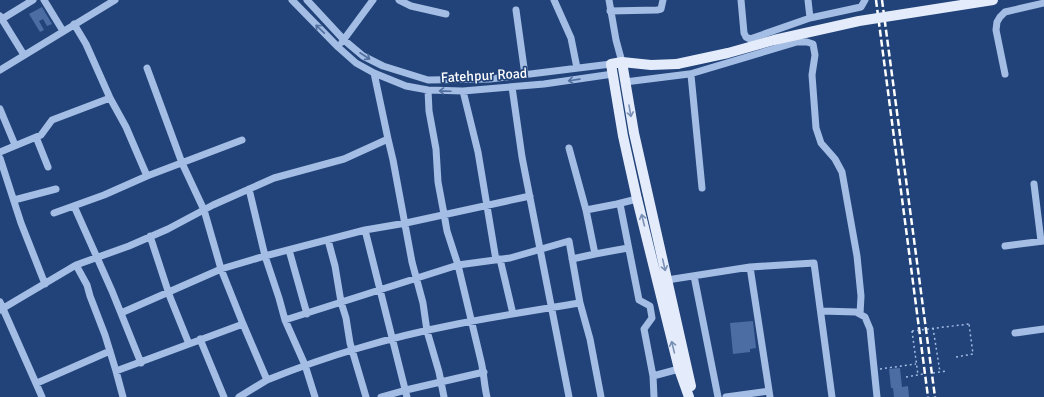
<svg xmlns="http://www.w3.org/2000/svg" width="1044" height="397" viewBox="0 0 1044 397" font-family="Signika,sans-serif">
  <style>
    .building { fill: #4b6da3 }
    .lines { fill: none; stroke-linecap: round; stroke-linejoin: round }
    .path { stroke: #a4bde4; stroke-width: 1.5; stroke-dasharray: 2 3; stroke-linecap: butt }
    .minor { stroke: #a4bde4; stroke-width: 7 }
    .major { stroke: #e4ecfc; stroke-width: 10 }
    .rail { stroke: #fff; stroke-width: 2.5; stroke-dasharray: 7 3; stroke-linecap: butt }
    .path-bridge { stroke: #a4bde4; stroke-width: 1.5; stroke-dasharray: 2 3; stroke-linecap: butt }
    .major-bridge { stroke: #e4ecfc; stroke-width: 10 }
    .oneway { stroke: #506e9e }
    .oneway2 { stroke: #798fb4 }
    .labels { text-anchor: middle; stroke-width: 3.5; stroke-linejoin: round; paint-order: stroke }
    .street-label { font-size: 14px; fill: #fff; stroke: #224379 }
  </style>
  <rect width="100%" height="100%" fill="#224379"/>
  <path class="building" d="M42 7 52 24 47 26 43 19 39 21 44 30 40 32 29 14Z
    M753 321 756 348 750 349V352L733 354 730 323Z
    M900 368 902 387 908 386 909 397H894L893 388H891L889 369Z"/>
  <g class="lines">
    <path class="path" d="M933 328 940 372
      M912 331 918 375
      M956 357 973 354 969 324
      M880 369 916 364
      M933 373 947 371
      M906 377 923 374"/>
    <path class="minor" d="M44 0 63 31
      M292 0 338 47 356 63 374 73 406 86 428 90 463 91 544 84 613 74
      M307 0 344 40 363 56 383 66 428 80 490 79 611 64
      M399 0 411 6 446 14
      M554 0 571 38 577 68
      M609 0 616 40 622 62
      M741 0 744 33 746 37 750 39 810 18 861 7 865 0
      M808 0 810 18
      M516 10 525 75
      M610 11 657 10 661 9 663 0
      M0 16 24 55
      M2 19 33 0
      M74 24 86 44 110 98 126 127 147 176
      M342 42 373 0
      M147 68 182 163 204 210 221 269 243 324 267 380 239 397
      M0 70 115 0
      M374 73 388 139 393 160 412 262 423 303 427 331 439 372 444 397
      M690 74 797 42H807L813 44 815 55 812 75 816 128 821 143 835 159 842 172 857 256 861 296 860 314
      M1005 74 996 30 997 22 1000 17 1005 12 1044 3
      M625 82 689 74 691 75 702 188
      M512 87 522 157 569 397
      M428 90 429 111 436 149 438 182 444 214 447 231 458 265 481 361C484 373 484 385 487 397
      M463 91 478 152 496 260
      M0 109 15 145
      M36 137 48 167
      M569 148 586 210
      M0 152 41 135 52 120 110 98
      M0 158 21 223 45 284
      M1034 184 1041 241
      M249 189 265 256 279 298 285 320 305 365 315 397
      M14 200 56 189
      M620 204 639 300 650 306 652 318 644 329 653 376 654 397
      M74 206 112 291 141 363
      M54 213 104 195 147 176 242 140
      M365 230 407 397
      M150 236 170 297 189 344
      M328 240 335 266 341 302 346 318 350 343 366 397
      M1005 246 1044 241
      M289 250 307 314
      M595 254 628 248
      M500 259 513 314
      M572 259 595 254 586 210 617 204 637 199
      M76 265 87 285 90 296 105 335 116 371 123 397
      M750 267 770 397
      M694 276 718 397
      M667 280 750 267 814 263 832 397
      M0 302 42 397
      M0 310 76 265 129 246 168 229 213 205 274 178 344 159 388 139
      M821 311 856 312 865 317 870 329 877 397
      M121 313 221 269 265 256 365 230 406 223 530 196
      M285 320 458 265 510 258 569 241 580 303 590 339 601 397
      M1015 333 1044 329
      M200 339 224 397
      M116 371 243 324
      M653 376 679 369
      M267 380C297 368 328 357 359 348 431 326 506 315 580 303
      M37 383 110 351
      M381 397 406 390 484 372
      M726 397 769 391"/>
    <path class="major" d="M622 62 634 133 691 386
      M677 64 651 65 622 62 611 64 623 136 637 199 679 369 689 397"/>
    <path class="rail" d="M876 0 928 397
      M882 0 935 397"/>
    <path class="path-bridge" d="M912 331 969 324"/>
    <path class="major-bridge" d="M677 64 728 53 774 40 859 21 993 0"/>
  </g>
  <defs><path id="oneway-shaft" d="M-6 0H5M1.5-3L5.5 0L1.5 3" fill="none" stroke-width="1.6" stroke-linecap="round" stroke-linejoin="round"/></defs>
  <g class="oneway">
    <use href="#oneway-shaft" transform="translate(320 29) rotate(-136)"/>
    <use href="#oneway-shaft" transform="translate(365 56) rotate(33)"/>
    <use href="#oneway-shaft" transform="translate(574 80) rotate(172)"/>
    <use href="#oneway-shaft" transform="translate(445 91) rotate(-178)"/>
  </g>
  <g class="oneway2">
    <use href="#oneway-shaft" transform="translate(630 111) rotate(80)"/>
    <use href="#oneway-shaft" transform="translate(643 220) rotate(-104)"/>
    <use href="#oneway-shaft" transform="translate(664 265) rotate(77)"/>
    <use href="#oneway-shaft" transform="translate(673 347) rotate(-104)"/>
  </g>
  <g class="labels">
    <g class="street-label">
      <text transform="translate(484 75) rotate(-3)" y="5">Fatehpur Road</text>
    </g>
  </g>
</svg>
